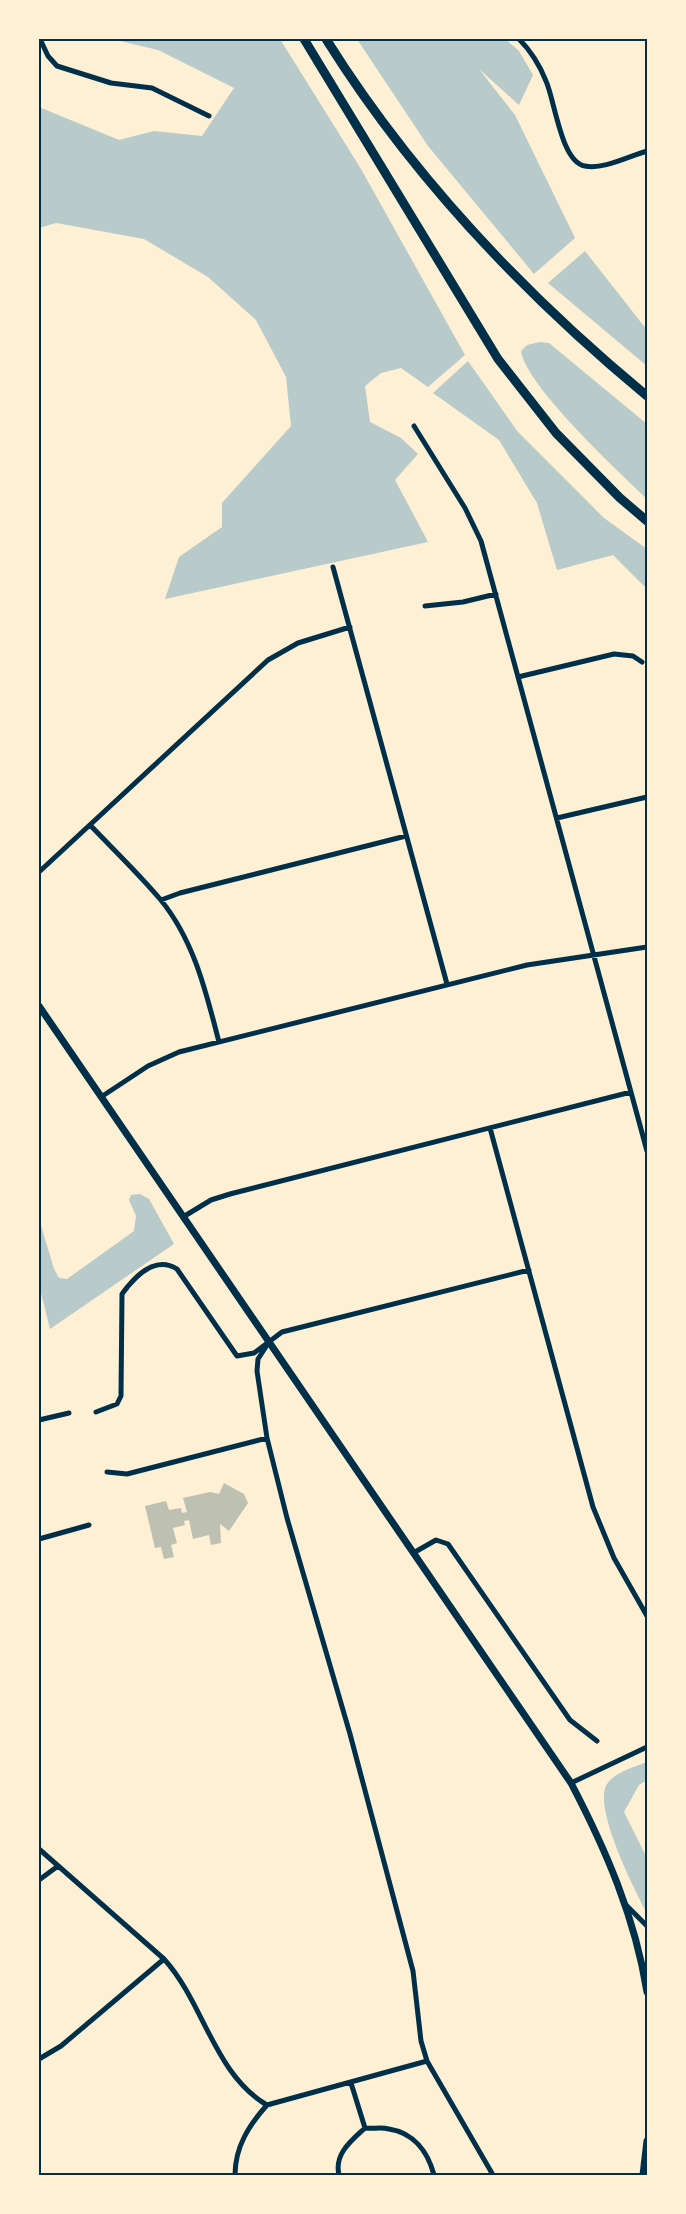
<svg xmlns="http://www.w3.org/2000/svg" width="686" height="2214" viewBox="0 0 686 2214" font-family="'Noto Sans',sans-serif">
  <style>
    .green { fill: #b9caca }
    .building { fill: #bec0b2 }
    .lines { fill: none; stroke-linecap: round; stroke-linejoin: round }
    .minor { stroke: #003049; stroke-width: 5 }
    .secondary { stroke: #003049; stroke-width: 7 }
    .motorway { stroke: #003049; stroke-width: 9 }
    .neatline { fill: none; stroke: #003049; stroke-width: 2 }
  </style>
  <rect width="100%" height="100%" fill="#fdf0d5"/>
  <path class="green" d="M112 39H280L361 169 465 355 428 387 401 368 381 373 365 386 370 422 401 438 418 454 395 480 428 542 165 599 179 557 222 527V503L291 426 286 377 256 320 208 277 144 239 56 223 39 228V107L119 140 154 131 202 136 234 88 158 50Z
    M357 39H505L519 51 533 75 519 105 479 69 515 115 575 238 534 274 428 146Z
    M585 251 647 330V366L548 283Z
    M540 342 549 343 647 424V499C619 472 526 386 521 351L527 345Z
    M468 361 518 432 604 518 647 549V589L613 555 557 570 537 503 499 440 433 393Z
    M140 1194 149 1199 174 1244 50 1329 39 1285V1219L54 1269 59 1278 67 1279 134 1231 136 1216 129 1200 131 1195Z
    M647 1762V1780L639 1785 624 1812 647 1858V1913C635 1891 592 1806 607 1784 615 1772 634 1767 647 1762Z"/>
  <path class="building" d="M224 1483 244 1494 248 1503 229 1531 220 1524 221 1543 211 1545 209 1535 193 1539 189 1520 184 1521 185 1525 173 1528 177 1543 171 1545 174 1557 164 1559 161 1547 155 1548 145 1506 166 1501 169 1510 181 1508 182 1513 187 1512 183 1498 210 1492 219 1494Z"/>
  <g class="lines">
    <path class="minor" d="M40 39 48 56 57 66 111 83 152 88 209 116
      M519 39C531 51 540 66 546 81 555 101 561 162 585 166 603 170 629 156 647 151
      M414 426 465 508 481 541 647 1151
      M333 567 447 984
      M425 606 463 602 496 594
      M518 677 614 654 633 656 642 662
      M557 818 647 797
      M91 826C114 850 139 874 160 899 194 940 206 992 219 1042
      M39 872 268 660 298 643 350 627
      M161 900 180 893 406 836
      M101 1097 148 1066 179 1052 527 965 647 947
      M490 1128 593 1507 614 1558 647 1616
      M183 1217 211 1200 230 1194 631 1092
      M269 1342 258 1359 257 1371 267 1438 287 1518 350 1734 413 1971 421 2041 427 2061 493 2175
      M96 1412 117 1404 121 1396 122 1294C135 1276 155 1255 177 1269L237 1356 254 1353 282 1332 529 1270
      M39 1420 69 1413
      M107 1472 127 1474 267 1438
      M39 1539 89 1525
      M415 1552 436 1540 448 1544 570 1720 597 1741
      M571 1783 647 1747
      M39 1849 164 1959C204 2003 214 2074 267 2105L427 2061
      M39 1880 58 1866
      M626 1905 647 1926
      M39 2059 61 2046 164 1959
      M351 2083 365 2128
      M235 2175C235 2147 249 2125 267 2105
      M339 2175C334 2154 351 2141 365 2128 373 2129 381 2127 389 2129 414 2133 428 2152 434 2175"/>
    <path class="secondary" d="M39 1006 571 1783C606 1850 635 1917 647 1992
      M643 2175 647 2141"/>
    <path class="motorway" d="M304 39 498 359 556 433 620 498 647 521
      M326 39C411 175 524 294 647 396"/>
  </g>
  <rect width="686" height="2214" fill="none" stroke="#fdf0d5" stroke-width="81"/>
  <rect x="40" y="40" width="606" height="2134" class="neatline"/>
</svg>
